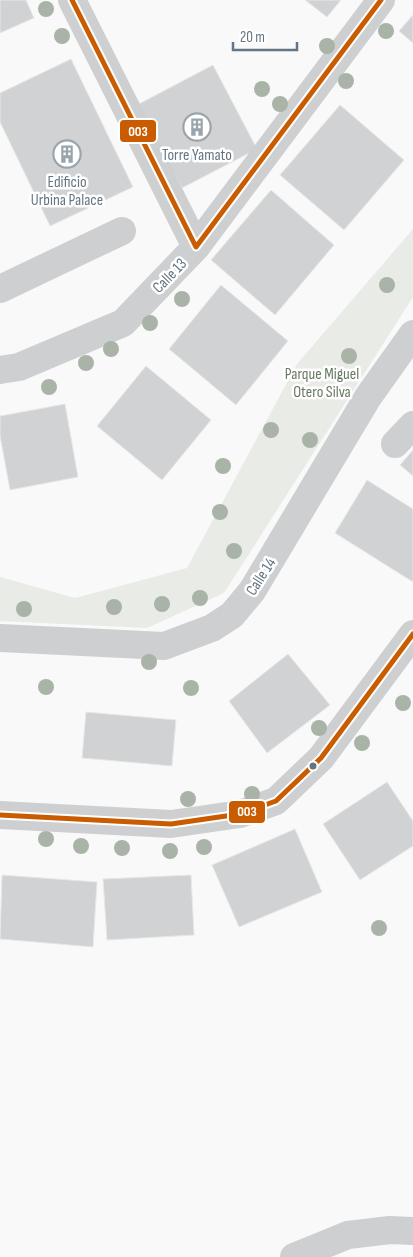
<svg xmlns="http://www.w3.org/2000/svg" width="413" height="1257" viewBox="0 0 413 1257" font-family="'Sofia Sans Condensed',sans-serif">
  <style>
    .green { fill: #e8ebe6 }
    .building { fill: #d0d2d3; stroke: #e8e8e8 }
    .lines { fill: none; stroke-linecap: round; stroke-linejoin: round }
    .minor { stroke: #cecfd0; stroke-width: 28 }
    .bus-1-casing { stroke: #fff; stroke-width: 9 }
    .bus-1 { stroke: #c95b00; stroke-width: 5 }
    .tree { fill: #a9b3a7 }
    .bus-dot { fill: #657683; stroke: #fff; stroke-width: 2 }
    .labels { text-anchor: middle; stroke-width: 5; stroke-linejoin: round; paint-order: stroke }
    .poi-label { font-size: 16px; fill: #657683; stroke: #fff }
    .street-label { font-size: 16px; fill: #657683; stroke: #fff }
    .park-label { font-size: 16px; fill: #687a64; stroke: #fff }
    .line-badge { stroke: #fff; stroke-width: 2 }
    .badge-label { font-size: 14px; text-anchor: middle; font-weight: bold; fill: #fff }
  </style>
  <rect width="100%" height="100%" fill="#f9f9f9"/>
  <path class="green" d="M413 229V297L224 593 147 628 0 621V577L75 598 187 568 297 364Z"/>
  <path class="building" d="M0 0H26L34 18 0 33Z
    M305 0H341L327 17Z
    M413 15V43L399 31Z
    M71 59 133 187 50 226 0 122V93Z
    M213 65 257 149 182 188 137 105Z
    M340 105 404 160 344 230 280 175Z
    M271 190 334 245 275 315 211 260Z
    M221 285 288 341 236 405 169 349Z
    M146 366 211 420 162 480 97 426Z
    M65 404 78 477 10 490 0 436V416Z
    M413 450V476L400 465Z
    M367 480 413 509V582L335 533Z
    M288 654 330 705 267 753 229 701Z
    M86 712 176 720 172 766 82 758Z
    M387 782 413 821V846L360 880 323 824Z
    M295 829 322 892 239 927 212 865Z
    M2 875 97 882 93 947 0 939Z
    M191 875 194 935 107 940 103 879Z"/>
  <g class="lines">
    <path class="minor" d="M72 0 196 247
      M0 289 122 231
      M0 370 19 367 123 323 196 247 381 0
      M395 444 413 425
      M0 638 164 646 212 628 232 615 252 591 368 397 413 334
      M0 815 171 824 240 814 276 801 321 758 413 634
      M294 1257 348 1235 390 1230 413 1231"/>
    <g class="bus-1-casing">
      <path id="bus-1" d="M72 0 196 247 381 0
        M0 815 171 824 240 814 276 801 321 758 413 634"/>
    </g>
    <use href="#bus-1" class="bus-1"/>
  </g>
  <g class="tree">
    <circle cx="46" cy="9" r="8"/>
    <circle cx="386" cy="31" r="8"/>
    <circle cx="62" cy="36" r="8"/>
    <circle cx="327" cy="46" r="8"/>
    <circle cx="346" cy="81" r="8"/>
    <circle cx="262" cy="89" r="8"/>
    <circle cx="280" cy="104" r="8"/>
    <circle cx="387" cy="285" r="8"/>
    <circle cx="182" cy="299" r="8"/>
    <circle cx="150" cy="323" r="8"/>
    <circle cx="111" cy="349" r="8"/>
    <circle cx="349" cy="356" r="8"/>
    <circle cx="86" cy="363" r="8"/>
    <circle cx="49" cy="387" r="8"/>
    <circle cx="271" cy="430" r="8"/>
    <circle cx="310" cy="440" r="8"/>
    <circle cx="223" cy="466" r="8"/>
    <circle cx="220" cy="512" r="8"/>
    <circle cx="234" cy="551" r="8"/>
    <circle cx="200" cy="598" r="8"/>
    <circle cx="162" cy="604" r="8"/>
    <circle cx="114" cy="607" r="8"/>
    <circle cx="24" cy="609" r="8"/>
    <circle cx="149" cy="662" r="8"/>
    <circle cx="46" cy="687" r="8"/>
    <circle cx="191" cy="688" r="8"/>
    <circle cx="403" cy="703" r="8"/>
    <circle cx="319" cy="728" r="8"/>
    <circle cx="362" cy="743" r="8"/>
    <circle cx="252" cy="794" r="8"/>
    <circle cx="188" cy="799" r="8"/>
    <circle cx="46" cy="839" r="8"/>
    <circle cx="81" cy="846" r="8"/>
    <circle cx="204" cy="847" r="8"/>
    <circle cx="122" cy="848" r="8"/>
    <circle cx="170" cy="851" r="8"/>
    <circle cx="379" cy="928" r="8"/>
  </g>
  <defs>
    <g id="building-ring" transform="scale(1.4375)"><circle r="9.5" fill="#fff" stroke="#99a4ac" stroke-width="1.5"/><path d="M-4-6H4V6H1V3H-1V6H-4ZM-2.5-4.3h1.7v1.8h-1.7ZM.8-4.3h1.7v1.8H.8ZM-2.5-1h1.7V.8h-1.7ZM.8-1h1.7V.8H.8Z" fill="#99a4ac"/></g>
  </defs>
  <g fill-rule="evenodd">
    <use href="#building-ring" x="197" y="127"/>
    <use href="#building-ring" x="67" y="154"/>
  </g>
  <circle class="bus-dot" cx="313" cy="766" r="4.5"/>
  <g class="labels">
    <g class="poi-label">
      <text x="197" y="160">Torre Yamato</text>
      <text x="67" y="187">Edificio<tspan x="67" dy="18">Urbina Palace</tspan></text>
    </g>
    <g class="street-label">
      <text transform="translate(169 275) rotate(-46)" y="6">Calle 13</text>
      <text transform="translate(260 576) rotate(-57)" y="6">Calle 14</text>
    </g>
    <g class="park-label">
      <text x="322" y="379">Parque Miguel<tspan x="322" dy="18">Otero Silva</tspan></text>
    </g>
  </g>
  <g class="line-badge">
    <rect x="119" y="119" width="38" height="24" rx="5" fill="#c95b00"/>
    <rect x="228" y="800" width="38" height="24" rx="5" fill="#c95b00"/>
  </g>
  <g class="badge-label">
    <text x="138" y="136">003</text>
    <text x="247" y="816">003</text>
  </g>
  <path d="M233 42v8h64v-8" fill="none" stroke="#657683" stroke-width="2.5"/>
  <text x="240" y="42" font-size="15" fill="#657683" stroke="#ffffff" stroke-width="4" paint-order="stroke">20 m</text>
</svg>
